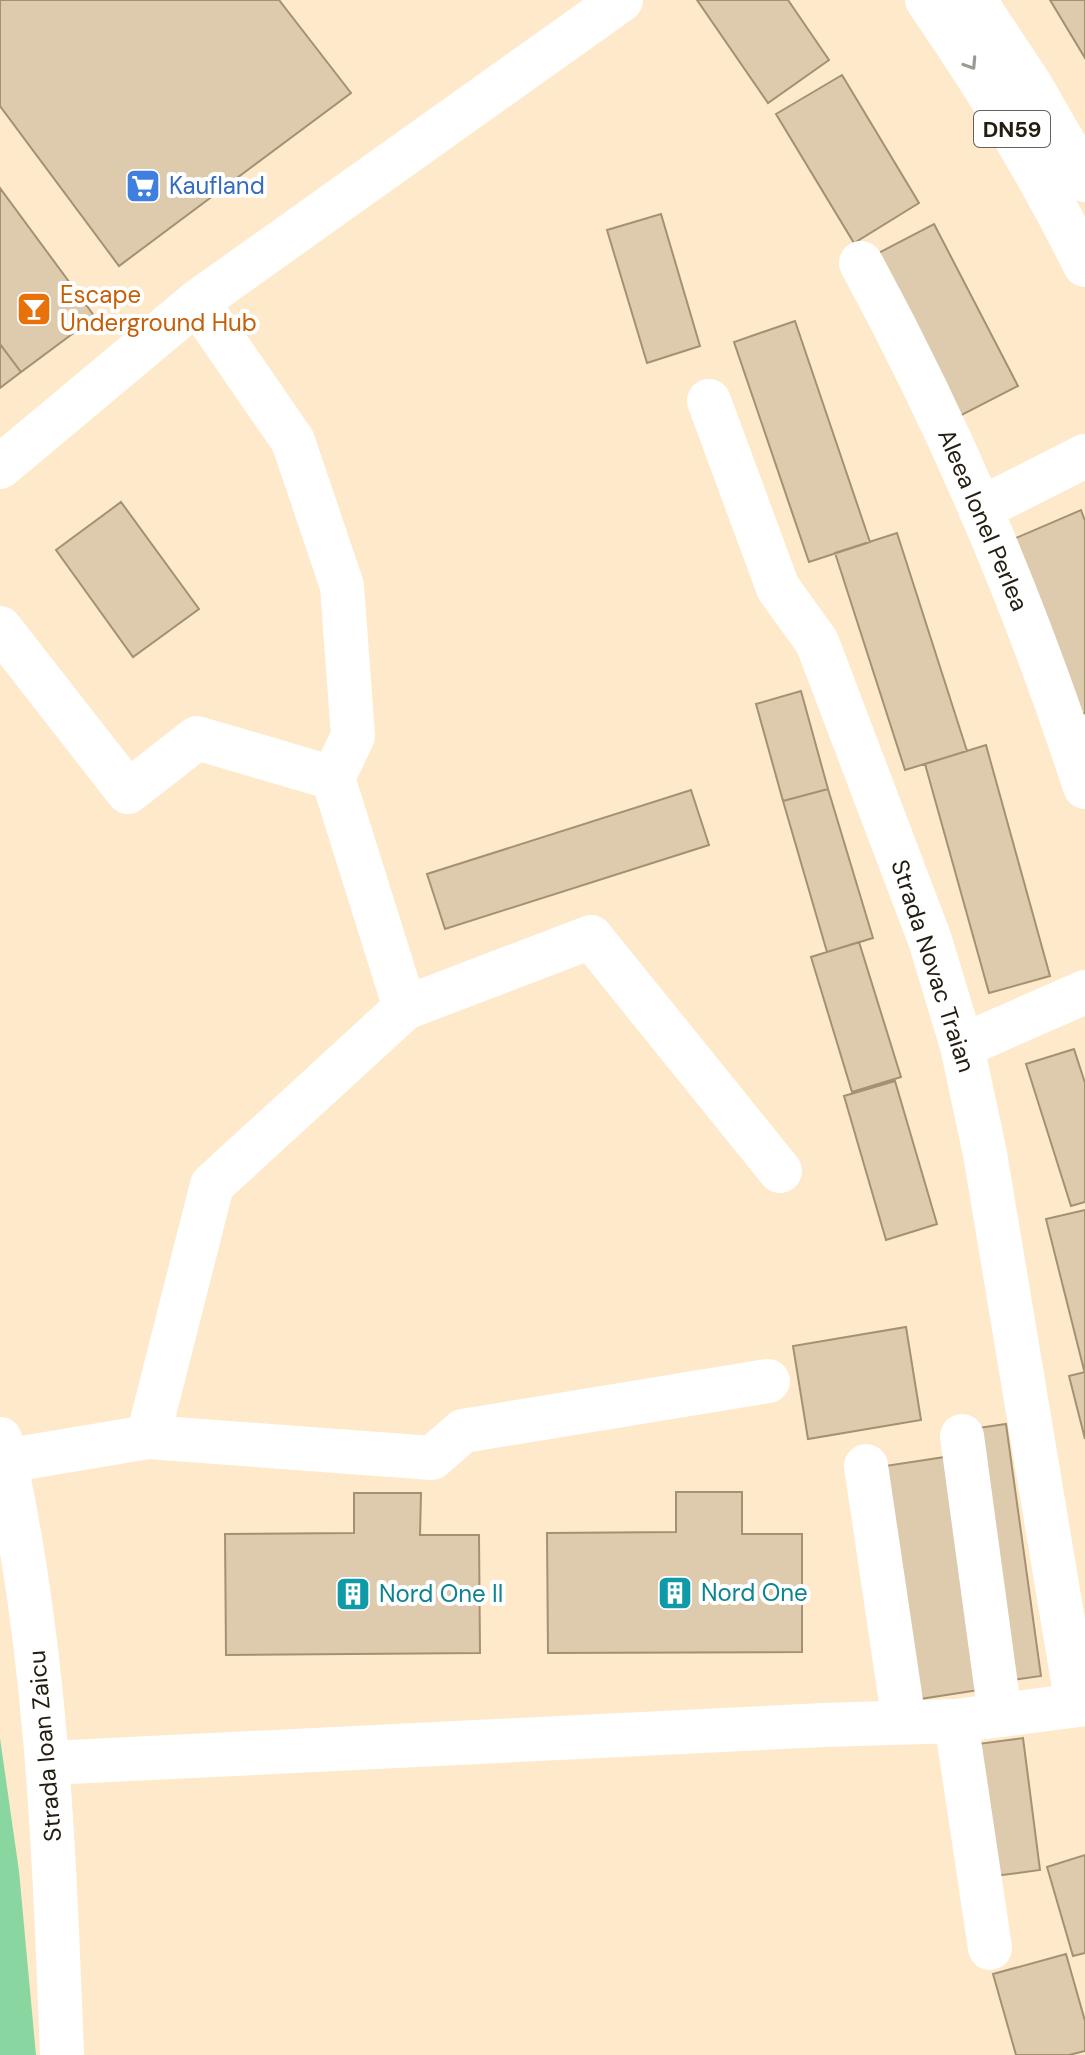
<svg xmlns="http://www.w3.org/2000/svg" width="1085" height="2055" viewBox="0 0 1085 2055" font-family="'DM Sans',sans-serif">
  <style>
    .green { fill: #8ad6a1 }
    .building { fill: #decaac; stroke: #a49174; stroke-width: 2 }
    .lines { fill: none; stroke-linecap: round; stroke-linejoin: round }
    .minor { stroke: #fff; stroke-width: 44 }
    .major { stroke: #fff; stroke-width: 44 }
    .oneway { stroke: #9c9994 }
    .labels { text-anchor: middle; stroke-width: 8; stroke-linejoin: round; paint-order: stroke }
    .shield { fill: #fff; stroke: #666158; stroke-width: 2 }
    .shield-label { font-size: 22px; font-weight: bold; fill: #241d11 }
    .shop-label { font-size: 24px; fill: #366cbe; stroke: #fff; text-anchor: start }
    .food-label { font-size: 24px; fill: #c56008; stroke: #fff; text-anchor: start }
    .street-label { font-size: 24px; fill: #241d11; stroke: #fff }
    .culture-label { font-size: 24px; fill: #0d838f; stroke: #fff; text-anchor: start }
  </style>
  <rect width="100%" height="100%" fill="#feeacb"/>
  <path class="green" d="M0 1738 19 1871 36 2055H0Z"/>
  <path class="building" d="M0 0H279L351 93 119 266 0 106Z
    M697 0H788L829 60 768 103Z
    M1050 0H1085V58Z
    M842 75 919 203 854 243 776 114Z
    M0 188 95 317 21 372 0 344Z
    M661 214 700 346 647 363 607 230Z
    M934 224 1018 386 950 421 867 259Z
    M795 321 870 542 809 562 734 342Z
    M0 344 21 372 0 388Z
    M121 502 199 609 133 657 56 550Z
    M1081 510 1085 521V713L1082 714 1009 541Z
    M897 533 967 751 905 770 835 553Z
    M801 691 828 789 783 801 756 704Z
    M986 745 1050 976 989 993 925 764Z
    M828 789 873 938 827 952 783 801Z
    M691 790 709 845 445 929 427 874Z
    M859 942 901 1077 852 1092 811 957Z
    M1074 1049 1085 1083V1202L1071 1206 1026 1064Z
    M895 1081 937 1224 886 1240 844 1096Z
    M1085 1210V1369L1084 1370 1046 1219Z
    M906 1327 921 1420 808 1439 793 1346Z
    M1085 1372V1439L1069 1376Z
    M1006 1424 1041 1676 1013 1680 978 1428Z
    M945 1457 979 1690 920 1699 885 1466Z
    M676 1492H742V1534H802V1652L548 1653 547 1533 676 1532Z
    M354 1493H421L420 1535H479L480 1653 226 1655 225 1534 354 1533Z
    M1023 1738 1040 1870 987 1877 970 1745Z
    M1085 1855V1953L1073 1956 1047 1867Z
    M1066 1954 1085 2021V2051L1069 2055H1016L993 1974Z"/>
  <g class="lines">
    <path class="minor" d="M861 263C952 430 1026 606 1085 787
      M197 302 293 441 342 586 353 736 333 778 405 1008
      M709 401 778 588 817 642 930 940 962 1046 985 1154 1077 1705
      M0 467 197 302 621 0
      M980 509 1085 456
      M0 628 128 792 197 738 333 778
      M962 1046 1085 992
      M962 1436 1000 1715
      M148 1437 432 1458 463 1431 768 1381
      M0 1439C47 1642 54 1848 62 2055
      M5 1461 148 1437 212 1185 405 1008 591 937 780 1171
      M866 1466 904 1722
      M956 1721 990 1948
      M49 1763 824 1725 956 1721 1085 1704"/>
    <path class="major" d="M927 0C986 85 1039 172 1085 265
      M974 0 1031 86 1085 180"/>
  </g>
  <defs><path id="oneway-chevron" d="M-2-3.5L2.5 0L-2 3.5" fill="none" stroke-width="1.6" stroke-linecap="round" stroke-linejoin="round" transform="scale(2)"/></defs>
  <use class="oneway" href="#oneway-chevron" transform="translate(971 64) rotate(57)"/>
  <defs>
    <g id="supermarket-square" transform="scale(1.8)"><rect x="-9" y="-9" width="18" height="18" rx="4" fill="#3f7fe0" stroke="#fff"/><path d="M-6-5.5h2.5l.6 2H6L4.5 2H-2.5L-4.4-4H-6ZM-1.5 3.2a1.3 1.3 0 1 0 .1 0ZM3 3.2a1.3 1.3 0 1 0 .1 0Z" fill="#fff"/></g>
    <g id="bar-square" transform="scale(1.8)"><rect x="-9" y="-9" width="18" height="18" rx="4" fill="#e8710a" stroke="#fff"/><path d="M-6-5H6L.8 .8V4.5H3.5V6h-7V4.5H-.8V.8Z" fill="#fff"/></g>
    <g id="building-square" transform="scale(1.8)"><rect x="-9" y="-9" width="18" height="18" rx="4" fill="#0f9aa8" stroke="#fff"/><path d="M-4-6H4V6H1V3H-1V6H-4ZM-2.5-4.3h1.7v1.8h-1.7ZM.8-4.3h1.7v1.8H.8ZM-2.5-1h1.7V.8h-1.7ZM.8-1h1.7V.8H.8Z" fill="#fff"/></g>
  </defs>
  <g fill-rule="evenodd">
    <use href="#supermarket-square" x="143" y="186"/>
    <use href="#bar-square" x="34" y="309"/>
    <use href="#building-square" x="675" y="1593"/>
    <use href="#building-square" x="353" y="1594"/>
  </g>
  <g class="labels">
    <rect class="shield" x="974" y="111" width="76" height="36" rx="6"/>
    <g class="shield-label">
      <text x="1012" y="137">DN59</text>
    </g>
    <g class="shop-label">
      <text x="169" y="194">Kaufland</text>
    </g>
    <g class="food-label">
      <text x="60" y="303">Escape<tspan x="60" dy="28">Underground Hub</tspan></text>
    </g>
    <g class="street-label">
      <text transform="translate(983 520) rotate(67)" y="8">Aleea Ionel Perlea</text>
      <text transform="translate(933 966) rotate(72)" y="8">Strada Novac Traian</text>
      <text transform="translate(45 1746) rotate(-95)" y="8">Strada Ioan Zaicu</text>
    </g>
    <g class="culture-label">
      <text x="701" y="1601">Nord One</text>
      <text x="379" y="1602">Nord One II</text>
    </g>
  </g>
</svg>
